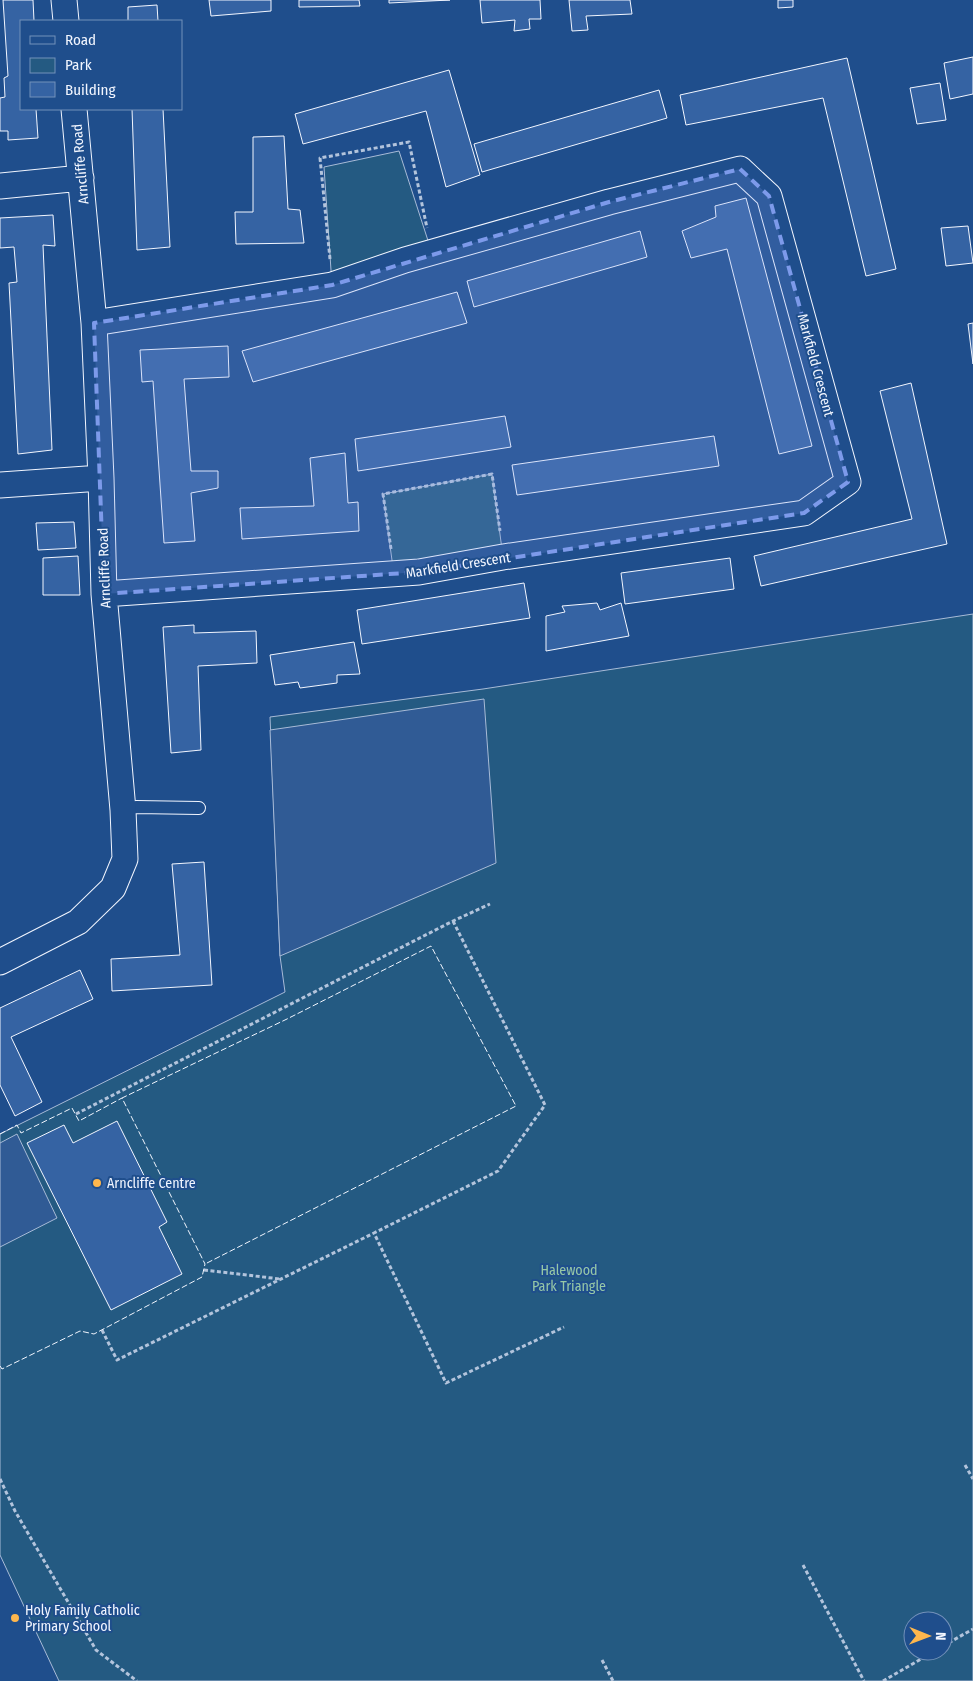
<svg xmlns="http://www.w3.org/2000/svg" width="973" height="1681" viewBox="0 0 973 1681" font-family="'Fira Sans Condensed',sans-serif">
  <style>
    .green { fill: #245a82; stroke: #a8bbd7; fill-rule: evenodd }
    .parking { fill: #305b95; stroke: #a8bbd7 }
    .building { fill: #3563a3; stroke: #f2f6ff }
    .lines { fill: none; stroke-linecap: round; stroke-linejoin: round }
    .lane-casing { stroke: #f2f6ff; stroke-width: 14 }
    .street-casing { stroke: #f2f6ff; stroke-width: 27 }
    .path { stroke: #b3c4dc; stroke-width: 3; stroke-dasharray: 4 2.5; stroke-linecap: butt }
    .lane { stroke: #1f4e8c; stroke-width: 12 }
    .street { stroke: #1f4e8c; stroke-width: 25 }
    .fence { stroke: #f2f6ff; stroke-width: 1; stroke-dasharray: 6 2.5; stroke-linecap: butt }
    .marked { fill: #7d9aea; fill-opacity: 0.2; stroke: #7d9aea; stroke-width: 4; stroke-dasharray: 10 6; stroke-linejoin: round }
    .poi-dot { fill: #ffb74d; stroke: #1f4e8c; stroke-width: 2 }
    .labels { text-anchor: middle; stroke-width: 4; stroke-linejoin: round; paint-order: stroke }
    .street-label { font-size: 14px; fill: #f2f6ff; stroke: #1f4e8c }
    .poi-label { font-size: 14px; fill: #f2f6ff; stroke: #1f4e8c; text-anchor: start }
    .park-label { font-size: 14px; fill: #97c8a6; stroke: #1f4e8c }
  </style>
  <rect width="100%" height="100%" fill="#1f4e8c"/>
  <path class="green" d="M399 151 432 253 332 285 324 167Z
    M492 474 503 557 394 575 383 494Z
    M973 614V1681H59L0 1555V1134L285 992 280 956 270 717 483 689ZM913 1621H943V1651H913Z"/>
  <path class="parking" d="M484 699 496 863 280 956 270 730Z
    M17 1134 57 1218 0 1247V1143Z"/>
  <path class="building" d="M3 0H33L34 21H21V109H36L38 138 8 140V131H0V98L5 97 4 78 8 76Z
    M209 0H271V11L211 16Z
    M299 0H359L360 6 299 7Z
    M389 0H450L389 3Z
    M480 0H540L541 19H529L530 29 514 31 515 20 482 23Z
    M569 0H630L632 14 586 16 588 30 572 31Z
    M778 0H793V7L778 8Z
    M157 5 158 21H128V7Z
    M973 57V94L950 99 944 63Z
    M847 58 896 269 866 276 823 98 686 125 680 95Z
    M449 70 480 175 446 187 426 111 303 144 295 114Z
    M940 83 946 120 917 124 910 88Z
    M659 90 667 118 482 172 474 144Z
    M132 109H163L170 247 137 250Z
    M284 136 288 209 300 210 304 243 236 244 235 212H253V137Z
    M746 198 812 446 779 454 727 249 691 258 682 231 716 217 715 206Z
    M53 215 55 246 43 245 52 450 18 454 9 283 17 282 14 247 0 248V218Z
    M968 226 973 263 946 266 941 228Z
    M640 231 647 257 474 307 467 281Z
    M457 292 467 323 253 382 242 351Z
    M973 323V364L968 324Z
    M228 346 229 377 184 379 191 471H218V488L191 493 195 541 164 543 153 381 142 382 140 350Z
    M911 383 947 544 761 586 754 556 912 519 880 391Z
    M505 416 511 447 358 471 355 439Z
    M714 436 719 466 517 495 512 465Z
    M345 453 348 503 358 502 359 531 242 539 240 508 314 506 310 458Z
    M74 522 76 548 38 550 36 523Z
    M78 556 80 595H43V558Z
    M730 558 734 589 625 604 621 573Z
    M524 583 530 618 362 644 357 610Z
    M597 603 600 610 621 603 629 636 546 651V616L565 612 562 606Z
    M194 625V633L256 631 257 663 198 666 201 750 171 753 163 627Z
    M354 642 360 674 337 675V683L300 688 298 682 275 685 270 655Z
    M204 862 212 985 112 991 111 959 180 955 172 864Z
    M80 970 93 999 11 1037 42 1102 15 1116 0 1085V1008Z
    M117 1121 167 1222 159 1227 182 1274 111 1310 27 1143 64 1125 73 1143Z"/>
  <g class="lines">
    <g class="lane-casing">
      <path id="lane" d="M123 810 136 807 199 808"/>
    </g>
    <g class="street-casing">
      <path id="street" d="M64 0 66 21
        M0 186 81 178
        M94 323 332 285 405 260 609 202 740 169 769 196 848 482 804 513 503 557 419 572 104 594
        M0 485 101 478
        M0 962 78 922 113 888 125 859 123 810 104 594 101 478 94 323 74 109"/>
    </g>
    <path class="path" d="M330 259 320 158 409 142 427 228
      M391 549 383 494 492 474 500 531
      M453 921 545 1105 498 1171 374 1233 446 1383 564 1327
      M76 1114 453 921 490 904
      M204 1270 280 1279
      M102 1330 117 1360 374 1233
      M965 1465 973 1479
      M0 1479 15 1511 96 1650 137 1681
      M803 1565 864 1681
      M943 1646 973 1629
      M602 1660 613 1681
      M883 1681 935 1651"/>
    <use href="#lane" class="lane"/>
    <use href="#street" class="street"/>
    <path class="fence" d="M0 1134 17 1125 21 1133 72 1108 79 1121 122 1098
      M0 1366 2 1369 80 1331 94 1334 202 1277 205 1264 122 1098 287 1019 431 946 516 1106 205 1264"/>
  </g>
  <path class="marked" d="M740 169 769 196 848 482 804 513 419 572 104 594 94 323 332 285 609 202Z"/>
  <g class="poi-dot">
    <circle cx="97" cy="1183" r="5"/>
    <circle cx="15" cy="1618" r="5"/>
  </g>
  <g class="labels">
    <g class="street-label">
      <text transform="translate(80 164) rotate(-95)" y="5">Arncliffe Road</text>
      <text transform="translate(816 365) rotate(75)" y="5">Markfield Crescent</text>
      <text transform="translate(458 565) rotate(-9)" y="5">Markfield Crescent</text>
      <text transform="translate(104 568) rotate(-92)" y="5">Arncliffe Road</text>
    </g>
    <g class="poi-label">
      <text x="107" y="1188">Arncliffe Centre</text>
      <text x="25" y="1615">Holy Family Catholic<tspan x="25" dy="16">Primary School</tspan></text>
    </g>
    <g class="park-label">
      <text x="569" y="1275">Halewood<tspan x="569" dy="16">Park Triangle</tspan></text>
    </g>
  </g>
  <rect x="20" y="20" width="162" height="90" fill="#1f4e8c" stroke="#7391ba"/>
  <rect x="30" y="36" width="25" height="8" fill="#1f4e8c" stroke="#7391ba"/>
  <text x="65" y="45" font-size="15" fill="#f2f6ff">Road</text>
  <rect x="30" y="58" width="25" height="15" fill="#245a82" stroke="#7391ba"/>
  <text x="65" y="70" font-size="15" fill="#f2f6ff">Park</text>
  <rect x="30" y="82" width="25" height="15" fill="#3563a3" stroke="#7391ba"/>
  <text x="65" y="95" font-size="15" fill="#f2f6ff">Building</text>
  <g transform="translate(928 1636) rotate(91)"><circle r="24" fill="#1f4e8c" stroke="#7391ba"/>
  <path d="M0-4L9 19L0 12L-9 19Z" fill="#ffb74d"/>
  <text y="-8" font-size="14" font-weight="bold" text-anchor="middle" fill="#f2f6ff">N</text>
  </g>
</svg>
